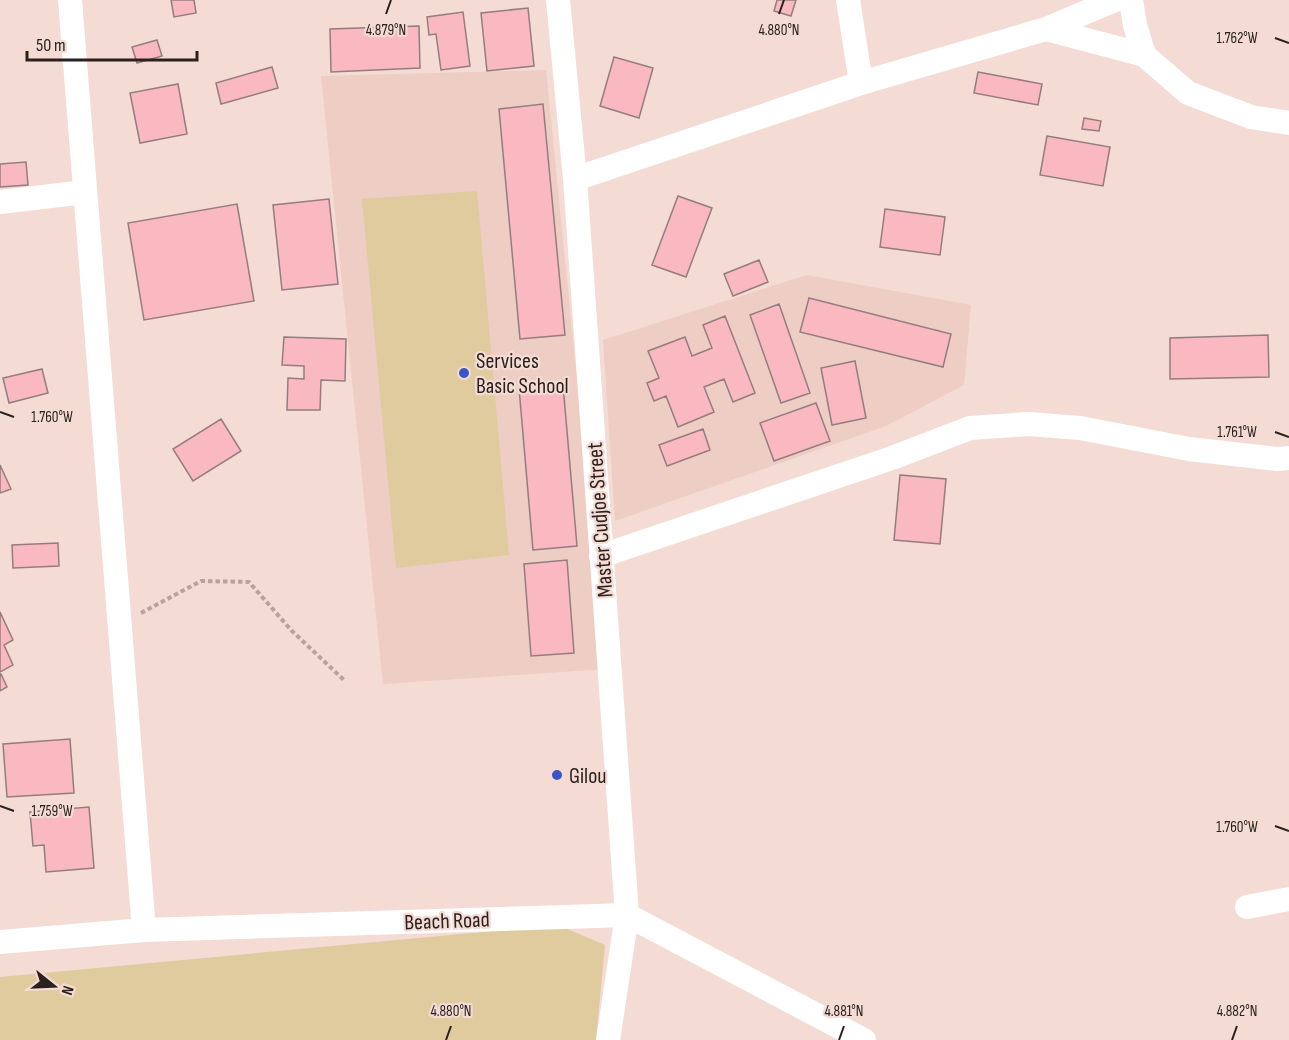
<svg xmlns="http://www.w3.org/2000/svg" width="1289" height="1040" viewBox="0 0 1289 1040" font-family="'Sofia Sans Condensed',sans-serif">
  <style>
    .built { fill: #edcdc4 }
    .green { fill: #dfcb9e }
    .building { fill: #fab8c0; stroke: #947d7f; stroke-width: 1.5 }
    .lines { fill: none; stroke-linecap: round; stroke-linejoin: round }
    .path { stroke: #b7a39d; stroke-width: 4; stroke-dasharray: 4.5 3; stroke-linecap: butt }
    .minor { stroke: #fff; stroke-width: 24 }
    .ticks { fill: none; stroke: #2a211f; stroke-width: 2 }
    .poi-dot { fill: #3b55c8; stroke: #f4dbd4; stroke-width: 2 }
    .labels { text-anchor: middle; stroke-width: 4.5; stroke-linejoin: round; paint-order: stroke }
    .poi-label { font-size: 22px; fill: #2a211f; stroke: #f4dbd4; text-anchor: start }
    .street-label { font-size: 22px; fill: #2a211f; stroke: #f4dbd4 }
    .ticks-label { font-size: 15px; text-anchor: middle; fill: #2a211f; stroke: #f4dbd4; stroke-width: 4.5; stroke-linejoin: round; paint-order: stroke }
  </style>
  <rect width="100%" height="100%" fill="#f4dbd4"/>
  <path class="built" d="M546 70 606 669 383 684 321 76Z
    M807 275 971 305 964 385 886 426 615 521 603 340Z"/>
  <path class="green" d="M477 191 509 555 396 568 362 199Z
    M558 925 605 945 596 1040H0V977Z"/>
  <path class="building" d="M171 0H194L196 13 174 17Z
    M777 0H796L791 16 774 11Z
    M528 8 534 66 487 71 481 13Z
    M463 12 470 66 441 70 436 34 429 35 427 17Z
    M419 26 420 68 331 72 330 29Z
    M157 40 162 56 137 63 132 47Z
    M614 57 653 68 639 118 600 106Z
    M272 67 278 88 221 104 216 83Z
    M978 72 1042 84 1038 105 974 93Z
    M178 84 187 134 140 143 130 93Z
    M543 104 565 335 520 339 499 109Z
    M1084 118 1101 121 1099 131 1082 129Z
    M1047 136 1110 147 1103 186 1040 175Z
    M26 162 28 185 0 187V164Z
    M678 196 712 208 686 277 652 265Z
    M329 199 338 284 282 290 273 205Z
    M237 204 254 301 144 320 128 223Z
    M885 209 945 217 940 255 880 247Z
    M759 260 768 282 733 296 724 274Z
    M809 298 951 334 943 367 800 332Z
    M779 304 810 393 781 403 750 315Z
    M725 316 755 393 733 402 724 379 704 387 714 412 678 427 666 396 654 401 647 383 659 378 648 351 685 337 692 356 712 348 703 325Z
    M1268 335 1269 377 1170 379V338Z
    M284 337 346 339 345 381 321 380 320 410H287L288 378 304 379V366L282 365Z
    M855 361 866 418 832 425 821 368Z
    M42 369 48 393 9 403 3 378Z
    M563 385 577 546 533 550 519 388Z
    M816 403 830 441 774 461 760 423Z
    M221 419 241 451 193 481 173 449Z
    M703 429 710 450 667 466 659 445Z
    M0 465 11 489 0 493Z
    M900 475 946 479 940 544 894 540Z
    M58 543 59 566 13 568 12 545Z
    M567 560 574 653 531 656 524 564Z
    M0 612 13 640 4 645 13 665 0 672Z
    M1 674 7 687 0 691V674Z
    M70 739 74 793 7 797 3 744Z
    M89 807 94 868 46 872 44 845 33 846 30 812Z"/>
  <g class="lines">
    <path class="path" d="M141 613 201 581 249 582 292 631 345 681"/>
    <path class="minor" d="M70 0 144 930
      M558 0 575 179 627 915 608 1040
      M848 0 861 83
      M1131 0 1135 25 1144 55
      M1046 29 1144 55 1188 93 1251 117 1289 123
      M575 179 861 83 1046 29 1115 0
      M0 202 85 192
      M601 556 892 458 970 428 1029 424 1080 428 1189 449 1277 459 1289 458
      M1247 907 1289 899
      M0 942 144 930 627 915 864 1040"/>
  </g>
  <path class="ticks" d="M386 14 391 0M779 14 784 0M1275 38 1289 43M0 412 14 417M1275 432 1289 437M0 806 14 811M1275 826 1289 831M446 1040 451 1026M839 1040 844 1026M1232 1040 1237 1026"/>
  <g class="poi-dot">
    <circle cx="464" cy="373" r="6"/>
    <circle cx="557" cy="775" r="6"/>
  </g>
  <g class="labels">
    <g class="poi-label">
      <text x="476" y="368">Services<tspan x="476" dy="25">Basic School</tspan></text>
      <text x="569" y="783">Gilou</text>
    </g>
    <g class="street-label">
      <text transform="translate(599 520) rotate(-94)" y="8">Master Cudjoe Street</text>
      <text transform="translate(447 920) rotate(-2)" y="8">Beach Road</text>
    </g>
  </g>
  <g class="ticks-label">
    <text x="386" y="35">4.879°N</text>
    <text x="779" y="35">4.880°N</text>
    <text x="1237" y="43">1.762°W</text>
    <text x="52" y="422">1.760°W</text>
    <text x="1237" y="437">1.761°W</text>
    <text x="52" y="816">1.759°W</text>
    <text x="1237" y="832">1.760°W</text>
    <text x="451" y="1016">4.880°N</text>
    <text x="844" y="1016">4.881°N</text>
    <text x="1237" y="1016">4.882°N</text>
  </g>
  <g transform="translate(54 986) rotate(108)" stroke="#f4dbd4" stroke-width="4.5" paint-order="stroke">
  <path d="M0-4.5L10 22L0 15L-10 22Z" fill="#2a211f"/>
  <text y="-9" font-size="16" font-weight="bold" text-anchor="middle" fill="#2a211f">N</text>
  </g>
  <path d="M27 51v9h170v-9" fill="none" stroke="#2a211f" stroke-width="3"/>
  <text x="36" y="51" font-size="18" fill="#2a211f" stroke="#f4dbd4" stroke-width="4.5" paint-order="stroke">50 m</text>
</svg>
